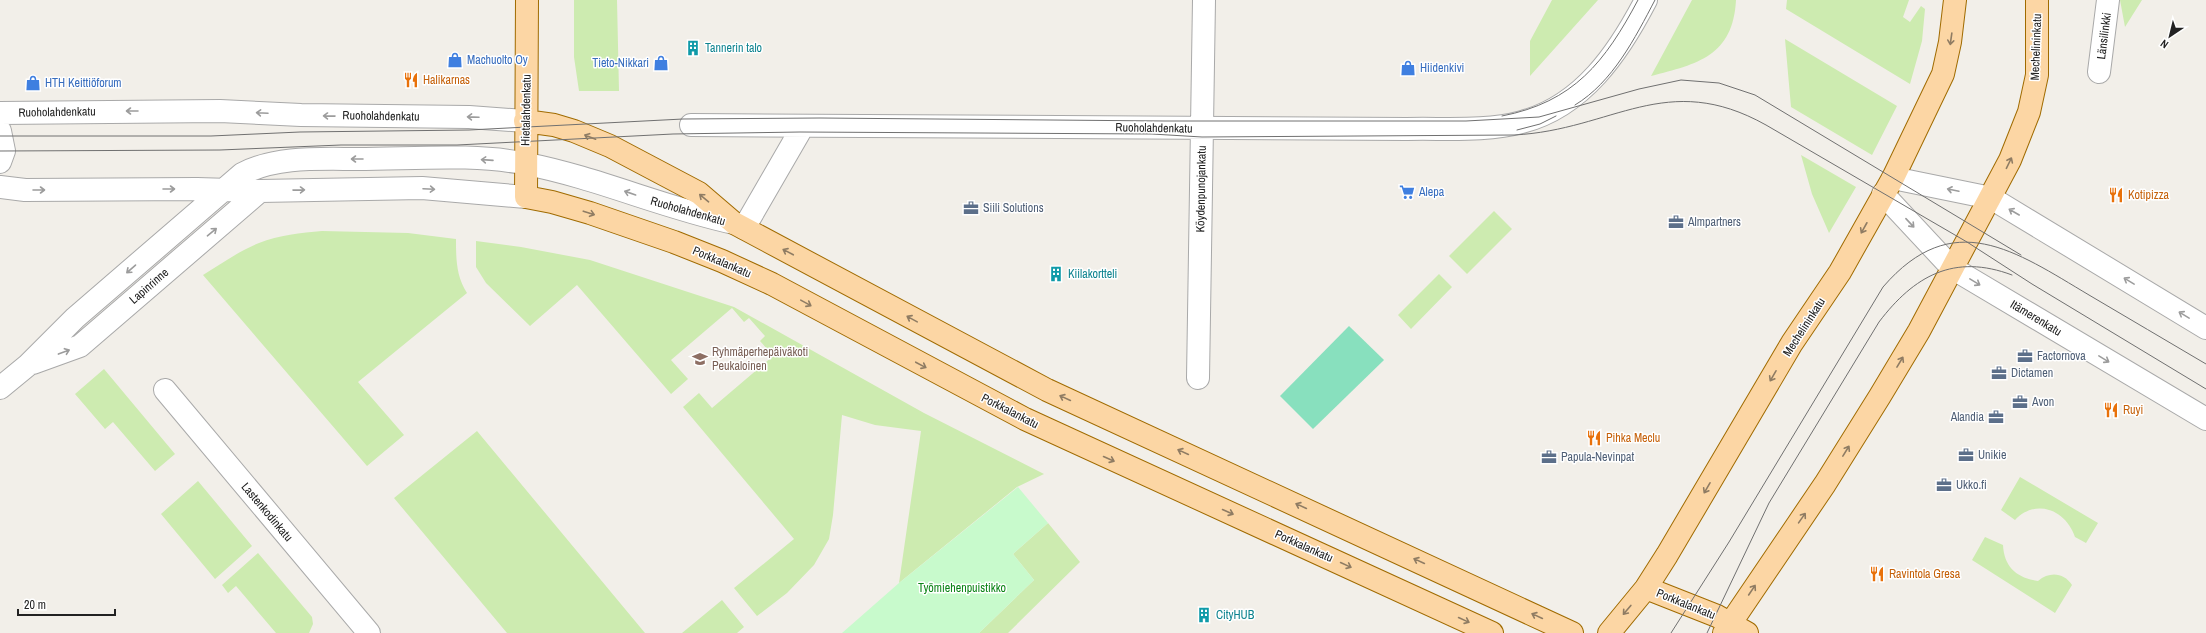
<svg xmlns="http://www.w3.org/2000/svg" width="2206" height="633" viewBox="0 0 2206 633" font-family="'Archivo Narrow',sans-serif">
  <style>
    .grass { fill: #cdebb0 }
    .park { fill: #c8facc }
    .pitch { fill: #88e0be }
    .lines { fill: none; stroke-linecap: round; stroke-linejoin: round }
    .minor-casing { stroke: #a9a9a9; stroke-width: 24 }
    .major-casing { stroke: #a06b00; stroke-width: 24 }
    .minor { stroke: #fff; stroke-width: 22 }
    .major { stroke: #fcd6a4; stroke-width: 22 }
    .tram { stroke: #707070; stroke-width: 1 }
    .oneway { stroke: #8f7c63 }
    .oneway2 { stroke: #9c9c9c }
    .labels { text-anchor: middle; stroke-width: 3; stroke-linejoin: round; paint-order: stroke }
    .street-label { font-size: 12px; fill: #222; stroke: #fff }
    .culture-label { font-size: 12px; fill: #0d838f; stroke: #fff; text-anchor: start }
    .shop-label { font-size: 12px; fill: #366cbe; stroke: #fff; text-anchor: start }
    .food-label { font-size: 12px; fill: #c56008; stroke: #fff; text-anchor: start }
    .service-label { font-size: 12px; fill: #4e5e75; stroke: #fff; text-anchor: start }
    .education-label { font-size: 12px; fill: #785e54; stroke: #fff; text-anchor: start }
    .park-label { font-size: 12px; fill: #0c8416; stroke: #fff }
  </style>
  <rect width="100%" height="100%" fill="#f2efe9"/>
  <path class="grass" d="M574 0H617L619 91H579L574 57Z
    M1552 0H1598L1530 76V41Z
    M1692 0H1736C1733 56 1698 64 1651 76Z
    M1787 0H1909L1903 17 1910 22 1921 6 1925 9 1922 41 1910 84 1786 9Z
    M2120 0H2142L2125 27Z
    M1785 39 1897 106 1872 155 1791 107Z
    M1801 155 1856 187 1829 233 1812 194Z
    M1494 211 1512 229 1467 274 1449 256Z
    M322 231 408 233 456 239C456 258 456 276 467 293L358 382 404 435 367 466 203 275C221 264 239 251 259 243 279 235 301 233 322 231Z
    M476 241 521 247 590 260 734 307 924 413 1044 474 1017 487 899 583 921 431 875 425 842 415 833 515 829 539 814 565 787 593 757 616 734 588 794 539 683 407 699 393 712 408 773 356 760 341 765 336 749 318 744 322 732 308 671 360 688 379 671 394 577 285 530 326 486 283 476 267Z
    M1439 274 1452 287 1411 329 1398 315Z
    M104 369 175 454 155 471 113 422 105 429 75 394Z
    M477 431 645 633H507L394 498Z
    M2020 477 2098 523 2086 543 2075 537C2066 510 2036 498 2015 520L2001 510Z
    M198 481 252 546 215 579 161 514Z
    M1048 523 1080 562 1008 633H979L1034 580 1013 554Z
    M1985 537 2003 545C2004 567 2017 578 2038 581 2050 571 2064 573 2072 585L2055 613 1972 560Z
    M258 553 312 617 313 624 309 633H276L236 586 228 593 222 585Z
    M722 600 744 627 737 633H682Z"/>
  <path class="park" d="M1018 487 1048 523 1013 554 1034 580 979 633H842L899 583Z"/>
  <path class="pitch" d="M1349 326 1384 360 1313 429 1280 396Z"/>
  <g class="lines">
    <g class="minor-casing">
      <path id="minor" d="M2099 72 2108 0
        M0 113 220 111 301 115 469 117 525 121
        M691 125 1407 129C1444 128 1486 132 1522 122 1583 106 1619 52 1646 0
        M0 131 4 151 0 162
        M1893 178 1991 198 2206 328
        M0 187 25 190 197 189 260 191 422 188 526 197
        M1883 194 1952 268 2206 419
        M744 228 803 126
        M33 363 80 346 260 191
        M1198 378 1204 0
        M0 388 28 365 75 318 242 174C276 156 320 159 358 159 412 159 475 153 527 164 598 178 664 208 734 223
        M165 390 369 633"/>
    </g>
    <g class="major-casing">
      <path id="major" d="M527 0 526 197 552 202 590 213 674 242 722 261 772 284 1025 419 1492 633
        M525 121 554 125 574 131 610 146 699 193 734 223 1047 390 1572 633
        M1646 588 1717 616 1747 633
        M1609 633 1646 588 1667 555 1792 343 1840 272 1893 178 1943 74 1950 42 1955 0
        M1724 633 1825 484 1880 396 1919 331 2010 160 2029 112 2037 75V0"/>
    </g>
    <use href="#minor" class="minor"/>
    <use href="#major" class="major"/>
    <path class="tram" d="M1575 105C1613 82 1635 38 1655 0
      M1502 116C1574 102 1605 62 1638 0
      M1517 130 1540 124 1556 116
      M0 136H211L300 132 469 130 683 119 820 118 1165 121H1466L1539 117 1639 89 1681 80 1719 83 1755 95 2021 255
      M0 151 220 150 341 145H457L673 134 800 132 1152 134 1202 137 1514 135C1613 130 1666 69 1766 125L1967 242 2032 284 2206 389
      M1671 633 1729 542 1883 287C1953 206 2015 251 2089 295 2128 318 2167 341 2206 364
      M1707 633 1769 503 1879 322C1914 276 1954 253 2012 275"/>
  </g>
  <defs><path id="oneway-shaft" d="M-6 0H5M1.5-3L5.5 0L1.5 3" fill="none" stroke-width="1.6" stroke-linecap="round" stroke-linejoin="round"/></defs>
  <g class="oneway">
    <use href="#oneway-shaft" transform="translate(1951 39) rotate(98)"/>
    <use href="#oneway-shaft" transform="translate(590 137) rotate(-159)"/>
    <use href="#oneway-shaft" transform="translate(2009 163) rotate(-64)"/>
    <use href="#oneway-shaft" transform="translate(704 198) rotate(-140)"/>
    <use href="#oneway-shaft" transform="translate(589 213) rotate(18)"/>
    <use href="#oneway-shaft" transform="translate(1864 228) rotate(119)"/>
    <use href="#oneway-shaft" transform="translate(788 252) rotate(-152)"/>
    <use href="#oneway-shaft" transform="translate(806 303) rotate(29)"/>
    <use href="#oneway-shaft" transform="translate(912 319) rotate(-151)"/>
    <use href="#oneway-shaft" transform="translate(1900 362) rotate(-59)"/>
    <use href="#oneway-shaft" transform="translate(921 365) rotate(28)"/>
    <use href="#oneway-shaft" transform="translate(1773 376) rotate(120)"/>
    <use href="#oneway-shaft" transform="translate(1065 398) rotate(-155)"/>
    <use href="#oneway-shaft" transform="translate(1846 451) rotate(-58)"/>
    <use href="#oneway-shaft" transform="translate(1183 452) rotate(-155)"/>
    <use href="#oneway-shaft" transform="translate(1109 459) rotate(24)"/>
    <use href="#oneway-shaft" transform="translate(1707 488) rotate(120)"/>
    <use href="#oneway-shaft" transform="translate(1301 506) rotate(-155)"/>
    <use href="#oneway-shaft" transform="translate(1228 512) rotate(24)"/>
    <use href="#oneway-shaft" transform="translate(1802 518) rotate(-55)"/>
    <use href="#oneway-shaft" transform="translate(1419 561) rotate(-155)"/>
    <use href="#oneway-shaft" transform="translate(1346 565) rotate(25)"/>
    <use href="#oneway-shaft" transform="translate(1752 590) rotate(-56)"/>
    <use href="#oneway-shaft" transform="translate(1627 610) rotate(130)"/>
    <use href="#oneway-shaft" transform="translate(1537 616) rotate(-155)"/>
    <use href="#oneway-shaft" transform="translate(1464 620) rotate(25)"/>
  </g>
  <g class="oneway2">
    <use href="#oneway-shaft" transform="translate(132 111) rotate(180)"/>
    <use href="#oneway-shaft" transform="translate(262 113) rotate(-177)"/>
    <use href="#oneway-shaft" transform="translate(329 116) rotate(-179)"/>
    <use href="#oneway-shaft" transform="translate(473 117) rotate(-178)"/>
    <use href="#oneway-shaft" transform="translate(357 159) rotate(180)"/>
    <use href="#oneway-shaft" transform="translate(487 160) rotate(-176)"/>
    <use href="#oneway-shaft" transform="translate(169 189)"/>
    <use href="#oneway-shaft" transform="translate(429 189) rotate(3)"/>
    <use href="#oneway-shaft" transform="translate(39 190)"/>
    <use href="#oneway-shaft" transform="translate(299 190) rotate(-1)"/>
    <use href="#oneway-shaft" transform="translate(1953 190) rotate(-168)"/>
    <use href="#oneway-shaft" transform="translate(630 193) rotate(-161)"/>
    <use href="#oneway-shaft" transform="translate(2014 212) rotate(-150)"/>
    <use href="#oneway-shaft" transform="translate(1910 223) rotate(47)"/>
    <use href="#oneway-shaft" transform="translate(212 232) rotate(-40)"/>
    <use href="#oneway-shaft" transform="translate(131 269) rotate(139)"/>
    <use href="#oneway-shaft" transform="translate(2129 281) rotate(-149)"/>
    <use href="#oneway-shaft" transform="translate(1975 282) rotate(31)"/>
    <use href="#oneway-shaft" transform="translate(2184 315) rotate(-149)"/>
    <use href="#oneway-shaft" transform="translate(64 352) rotate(-20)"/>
    <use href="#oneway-shaft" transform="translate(2104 359) rotate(31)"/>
  </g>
  <defs>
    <g id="building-bare" transform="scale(1.2)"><path d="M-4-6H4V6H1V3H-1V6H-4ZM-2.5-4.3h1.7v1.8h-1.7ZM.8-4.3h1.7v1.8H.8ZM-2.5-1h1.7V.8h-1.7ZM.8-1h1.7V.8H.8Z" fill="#0f9aa8" stroke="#fff" stroke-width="2.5" paint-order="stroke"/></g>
    <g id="shop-bare" transform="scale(1.2)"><path d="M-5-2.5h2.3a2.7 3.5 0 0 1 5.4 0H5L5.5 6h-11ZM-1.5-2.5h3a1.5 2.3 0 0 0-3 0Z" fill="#3f7fe0" stroke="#fff" stroke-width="2.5" paint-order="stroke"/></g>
    <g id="restaurant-bare" transform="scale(1.2)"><path d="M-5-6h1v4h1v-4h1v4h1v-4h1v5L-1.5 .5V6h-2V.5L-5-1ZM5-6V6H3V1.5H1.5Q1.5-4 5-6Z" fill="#e8710a" stroke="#fff" stroke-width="2.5" paint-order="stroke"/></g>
    <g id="supermarket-bare" transform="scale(1.2)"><path d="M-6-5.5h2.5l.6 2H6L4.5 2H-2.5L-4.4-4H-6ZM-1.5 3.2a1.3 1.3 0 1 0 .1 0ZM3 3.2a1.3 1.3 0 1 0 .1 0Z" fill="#3f7fe0" stroke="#fff" stroke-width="2.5" paint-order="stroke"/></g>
    <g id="office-bare" transform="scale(1.2)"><path d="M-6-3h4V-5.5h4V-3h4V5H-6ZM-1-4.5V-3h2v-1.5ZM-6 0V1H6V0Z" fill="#5c6f8a" stroke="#fff" stroke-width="2.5" paint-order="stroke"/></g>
    <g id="school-bare" transform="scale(1.2)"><path d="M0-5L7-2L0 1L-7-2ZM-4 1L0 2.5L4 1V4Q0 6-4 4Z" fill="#8d6e63" stroke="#fff" stroke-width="2.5" paint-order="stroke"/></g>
  </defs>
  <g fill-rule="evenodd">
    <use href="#building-bare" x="693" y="48"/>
    <use href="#shop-bare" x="455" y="60"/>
    <use href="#shop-bare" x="661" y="63"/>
    <use href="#shop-bare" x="1408" y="68"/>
    <use href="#restaurant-bare" x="411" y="80"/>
    <use href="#shop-bare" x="33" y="83"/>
    <use href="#supermarket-bare" x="1407" y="192"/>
    <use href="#restaurant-bare" x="2116" y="195"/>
    <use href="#office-bare" x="971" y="208"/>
    <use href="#office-bare" x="1676" y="222"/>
    <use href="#building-bare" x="1056" y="274"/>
    <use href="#office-bare" x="2025" y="356"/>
    <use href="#school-bare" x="700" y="359"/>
    <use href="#office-bare" x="1999" y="373"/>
    <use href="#office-bare" x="2020" y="402"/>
    <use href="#restaurant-bare" x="2111" y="410"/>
    <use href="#office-bare" x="1996" y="417"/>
    <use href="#restaurant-bare" x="1594" y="438"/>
    <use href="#office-bare" x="1966" y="455"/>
    <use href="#office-bare" x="1549" y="457"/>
    <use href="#office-bare" x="1944" y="485"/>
    <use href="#restaurant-bare" x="1877" y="574"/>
    <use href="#building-bare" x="1204" y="615"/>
  </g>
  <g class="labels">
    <g class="street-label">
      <text transform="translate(2104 36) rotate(-83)" y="4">Länsilinkki</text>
      <text transform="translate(2036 47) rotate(-88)" y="4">Mechelininkatu</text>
      <text transform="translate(526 110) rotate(-89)" y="4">Hietalahdenkatu</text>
      <text transform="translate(57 112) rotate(-1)" y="4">Ruoholahdenkatu</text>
      <text transform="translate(381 116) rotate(1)" y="4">Ruoholahdenkatu</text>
      <text transform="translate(1154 128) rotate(1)" y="4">Ruoholahdenkatu</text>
      <text transform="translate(1201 189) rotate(-89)" y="4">Köydenpunojankatu</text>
      <text transform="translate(688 211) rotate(16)" y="4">Ruoholahdenkatu</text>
      <text transform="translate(722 262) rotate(23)" y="4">Porkkalankatu</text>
      <text transform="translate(149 286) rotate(-41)" y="4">Lapinrinne</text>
      <text transform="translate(2036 318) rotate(31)" y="4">Itämerenkatu</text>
      <text transform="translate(1804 327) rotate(-57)" y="4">Mechelininkatu</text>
      <text transform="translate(1010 411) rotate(27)" y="4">Porkkalankatu</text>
      <text transform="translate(267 512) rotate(50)" y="4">Lastenkodinkatu</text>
      <text transform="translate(1304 546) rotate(24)" y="4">Porkkalankatu</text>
      <text transform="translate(1686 604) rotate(22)" y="4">Porkkalankatu</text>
    </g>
    <g class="culture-label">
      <text x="705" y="52">Tannerin talo</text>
      <text x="1068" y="278">Kiilakortteli</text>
      <text x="1216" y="619">CityHUB</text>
    </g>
    <g class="shop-label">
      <text x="467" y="64">Machuolto Oy</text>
      <text x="649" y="67" text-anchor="end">Tieto-Nikkari</text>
      <text x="1420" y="72">Hiidenkivi</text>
      <text x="45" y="87">HTH Keittiöforum</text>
      <text x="1419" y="196">Alepa</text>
    </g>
    <g class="food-label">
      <text x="423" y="84">Halikarnas</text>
      <text x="2128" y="199">Kotipizza</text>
      <text x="2123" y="414">Ruyi</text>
      <text x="1606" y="442">Pihka Meclu</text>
      <text x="1889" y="578">Ravintola Gresa</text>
    </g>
    <g class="service-label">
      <text x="983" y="212">Siili Solutions</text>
      <text x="1688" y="226">Almpartners</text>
      <text x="2037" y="360">Factornova</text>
      <text x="2011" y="377">Dictamen</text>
      <text x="2032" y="406">Avon</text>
      <text x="1984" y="421" text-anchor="end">Alandia</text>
      <text x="1978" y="459">Unikie</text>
      <text x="1561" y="461">Papula-Nevinpat</text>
      <text x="1956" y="489">Ukko.fi</text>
    </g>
    <g class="education-label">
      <text x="712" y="356">Ryhmäperhepäiväkoti<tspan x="712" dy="14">Peukaloinen</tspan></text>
    </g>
    <g class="park-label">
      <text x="962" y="592">Työmiehenpuistikko</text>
    </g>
  </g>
  <g transform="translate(2170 36) rotate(215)" stroke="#ffffff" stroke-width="3" paint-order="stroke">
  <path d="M0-3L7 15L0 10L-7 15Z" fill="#222222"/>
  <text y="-6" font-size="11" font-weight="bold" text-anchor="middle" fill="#222222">N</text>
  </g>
  <path d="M18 609v6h97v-6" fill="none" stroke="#222222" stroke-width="2"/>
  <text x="24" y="609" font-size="12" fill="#222222" stroke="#ffffff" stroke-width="3" paint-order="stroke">20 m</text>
</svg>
